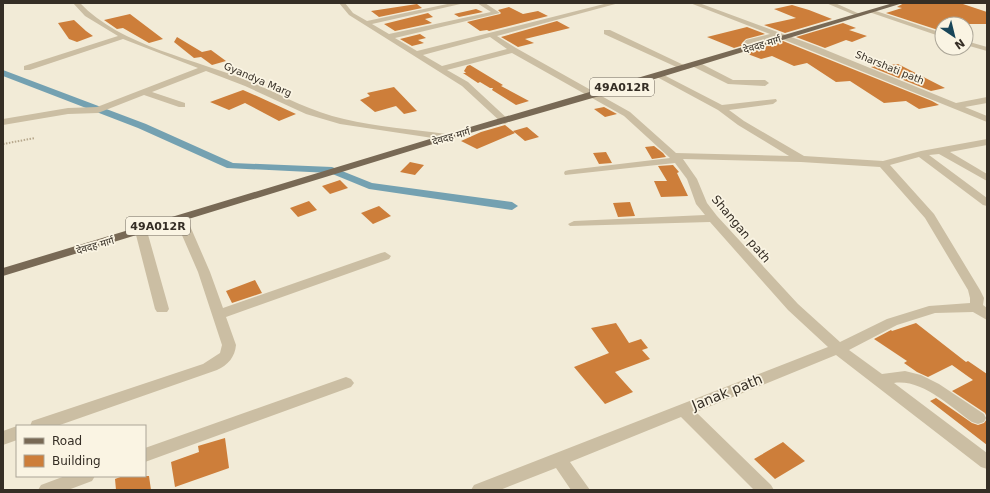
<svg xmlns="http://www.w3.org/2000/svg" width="990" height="493" viewBox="0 0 990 493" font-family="'DejaVu Sans','Noto Sans Devanagari',sans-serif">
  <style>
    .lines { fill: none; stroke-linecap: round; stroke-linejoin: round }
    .canal { fill: #74a1b1; fill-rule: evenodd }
    .building { fill: #cd7e3a }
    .path { stroke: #b7a88d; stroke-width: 2; stroke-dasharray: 1.5 1.5; stroke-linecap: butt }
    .minor { fill: #cbbea3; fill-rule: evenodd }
    .major { fill: #786955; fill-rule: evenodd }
    .labels { text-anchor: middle; stroke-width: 3.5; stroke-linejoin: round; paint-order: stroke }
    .far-street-label { font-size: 10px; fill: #352e25; stroke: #faf4e3 }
    .shield { fill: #faf4e3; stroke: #70695e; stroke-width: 1 }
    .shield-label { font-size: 11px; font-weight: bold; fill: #352e25 }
    .street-label { font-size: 12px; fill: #352e25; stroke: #faf4e3 }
    .near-street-label { font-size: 14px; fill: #352e25; stroke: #faf4e3 }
  </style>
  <rect width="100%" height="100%" fill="#f2ebd7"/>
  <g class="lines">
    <path class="canal" d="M3 70 146 124 233 163 332 167 372 183 512 202 518 206 512 210 369 189 330 173 227 168 138 128 3 76Z"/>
  </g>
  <path class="building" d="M904 3H960L987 12V24H942V29L938 30 886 13 902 8 897 7Z
    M417 4 422 8 379 17 371 11Z
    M792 5 809 10 832 19 785 33 764 25 796 18 774 9Z
    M509 7 523 14 538 11 548 16 489 31 487 30 480 31 467 22 500 14 501 13 498 10Z
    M476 9 483 12 459 17 454 14Z
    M428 13 433 17 425 19 432 23 395 31 384 24Z
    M130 14 163 39 149 43 123 28 117 29 104 20Z
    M74 20 86 31 93 36 77 42 69 39 58 23Z
    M557 21 570 28 525 39 534 43 518 47 501 37Z
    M843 23 856 28 849 30 867 36 852 42 846 40 825 48 796 37Z
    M747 27 765 34 746 39 742 43 744 45 734 48 707 37Z
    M420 34 426 38 418 40 424 43 412 46 400 39Z
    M177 37 202 52 211 50 226 61 212 65 201 57 194 58 174 42Z
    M783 41 932 101 939 105 919 109 906 101 884 103 850 81 836 82 807 63 794 66 772 56 761 59 745 53Z
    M887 64 889 65 898 64 945 88 931 91 871 67Z
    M470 65 503 85 501 86 529 101 516 105 492 90 493 88H490L480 82 478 83 463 73H466L464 71 467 66Z
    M394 87 417 111 404 114 396 106 375 112 360 100 370 96 367 93Z
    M243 90 259 97 296 114 279 121 245 103 229 110 210 102Z
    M604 107 617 114 605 117 594 109Z
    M505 125 515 133 477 149 461 141 481 132Z
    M527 127 539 137 525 141 513 131Z
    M654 146 663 153 666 157 652 159 645 147Z
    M606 152 612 163 599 164 593 153Z
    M410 162 424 165 415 175 400 172Z
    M673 165 679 172 677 173 688 196 661 197 654 181H667L658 166Z
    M340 180 348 188 330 194 322 186Z
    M309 201 317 210 298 217 290 208Z
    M630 202 635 216 618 217 613 203Z
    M379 206 391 216 373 224 361 213Z
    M255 280 262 293 232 303 226 291Z
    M616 323 629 343 641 339 648 348 642 350 650 359 615 372 633 392 605 404 574 367 609 353 591 328Z
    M916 323 966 362 968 361 987 374V417L985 413 952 391 973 380 952 365 928 377 917 372 904 363 907 361 874 339 891 330 892 331Z
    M936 398 972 423 978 425 984 423 987 419V445L930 401Z
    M225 438 229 468 175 487 171 462 199 452 198 446Z
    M783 442 805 461 775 479 754 459Z
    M123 476H149L151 490H116L115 479Z"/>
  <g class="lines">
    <path class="path" d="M3 144 35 138"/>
    <path class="minor" d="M73 3H80C120 46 198 60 251 82 282 95 311 112 344 119 377 127 412 129 446 134L451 137 446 140 340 124 306 114 245 86 206 71 152 92 185 103V107H179L144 95 98 113 68 114 3 125V119L68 108 97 107 198 68 123 39 30 70H24V66L118 36 85 16Z
      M339 3H345L353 13 367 21 452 3H465L372 24 389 34 491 12 477 3H485L500 13 395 38 417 51 608 3H619L497 36 516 48 630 112 676 153 789 156 738 125 718 110 657 77V73H660L722 105 776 99 777 101 773 104 729 110 744 121 804 156 883 161 921 151 987 139V145L950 152 987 174V181L939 154 929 155 987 198V206L983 205 919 157 890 165 934 214 980 290 984 298 983 305 987 308V320L973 312 935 313 897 325 849 350 882 374 905 371 921 375 939 384 984 414 986 418 984 422 978 424 972 422C950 407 923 379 894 383L987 453V469L981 467 836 355 696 412 771 485 774 490H754L681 417 570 462 590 490H571L556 468 500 490H471L474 485 828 347 788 310 710 222 570 226 568 224 574 221 705 215 696 204 687 179 675 163 565 175 564 173 565 171 569 170 670 158 624 116 512 53 447 70 468 82 510 121 505 124 502 123 462 86 349 15ZM490 37 507 49 442 66 423 55ZM683 159 801 162 880 167 925 218 968 290 970 298V303L929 306 887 319 840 342 798 304 717 216 707 203 697 179Z
      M690 3H699L816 46 956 103 987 97V103L965 107 987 116V122L777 37 754 43 759 46C755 50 747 47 744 43L746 40 770 34Z
      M826 3H835L862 15 857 16Z
      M869 10H873L942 33V37L869 12Z
      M604 30H610L690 68 683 70 604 34Z
      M966 41 987 47V51L966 45Z
      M694 63H700L733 80H765L769 83 765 86 728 84 694 67Z
      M181 216 187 219 210 272 223 308 381 253 385 252 391 256 389 259 226 317 236 345C235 357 228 365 217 370L57 426H30L32 421 203 364 220 353 222 345 198 272 175 219Z
      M141 228 147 231 169 309 167 312H157L155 309 135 231Z
      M346 377 351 379 354 383 351 387 145 462V448Z
      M17 426V440L3 445V431Z
      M65 476H95L92 481 68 490H38L41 485Z"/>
    <path class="major" d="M893 3H903L596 97 449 139 3 276V268L443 135Z"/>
  </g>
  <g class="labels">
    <g class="far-street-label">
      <text transform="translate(762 44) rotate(-17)" y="4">देवदह मार्ग</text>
      <text transform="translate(890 67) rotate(22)" y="4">Sharshati path</text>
      <text transform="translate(258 79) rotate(23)" y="4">Gyandya Marg</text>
      <text transform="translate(451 136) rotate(-16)" y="4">देवदह मार्ग</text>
      <text transform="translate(95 245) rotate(-16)" y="4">देवदह मार्ग</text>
    </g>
    <g class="shield">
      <rect x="590" y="78" width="64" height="18" rx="3"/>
      <rect x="126" y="217" width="64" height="18" rx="3"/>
    </g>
    <g class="shield-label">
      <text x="622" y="91">49A012R</text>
      <text x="158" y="230">49A012R</text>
    </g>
    <g class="street-label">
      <text transform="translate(741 229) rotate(50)" y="4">Shangan path</text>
    </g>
    <g class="near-street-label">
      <text transform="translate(727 392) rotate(-22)" y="5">Janak path</text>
    </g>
  </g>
  <rect width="990" height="493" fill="none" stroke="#352e25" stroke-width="8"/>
  <rect x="16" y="425" width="130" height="52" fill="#faf4e3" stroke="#aba597"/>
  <rect x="24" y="438" width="20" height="6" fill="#786955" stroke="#aba597"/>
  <text x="52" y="445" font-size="12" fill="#352e25">Road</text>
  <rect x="24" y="455" width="20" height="12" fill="#cd7e3a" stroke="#aba597"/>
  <text x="52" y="465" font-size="12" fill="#352e25">Building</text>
  <g transform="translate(954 36) rotate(145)"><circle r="19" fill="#faf4e3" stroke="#aba597"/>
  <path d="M0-3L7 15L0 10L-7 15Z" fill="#194659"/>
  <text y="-6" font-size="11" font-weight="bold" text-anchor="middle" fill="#352e25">N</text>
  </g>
</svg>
